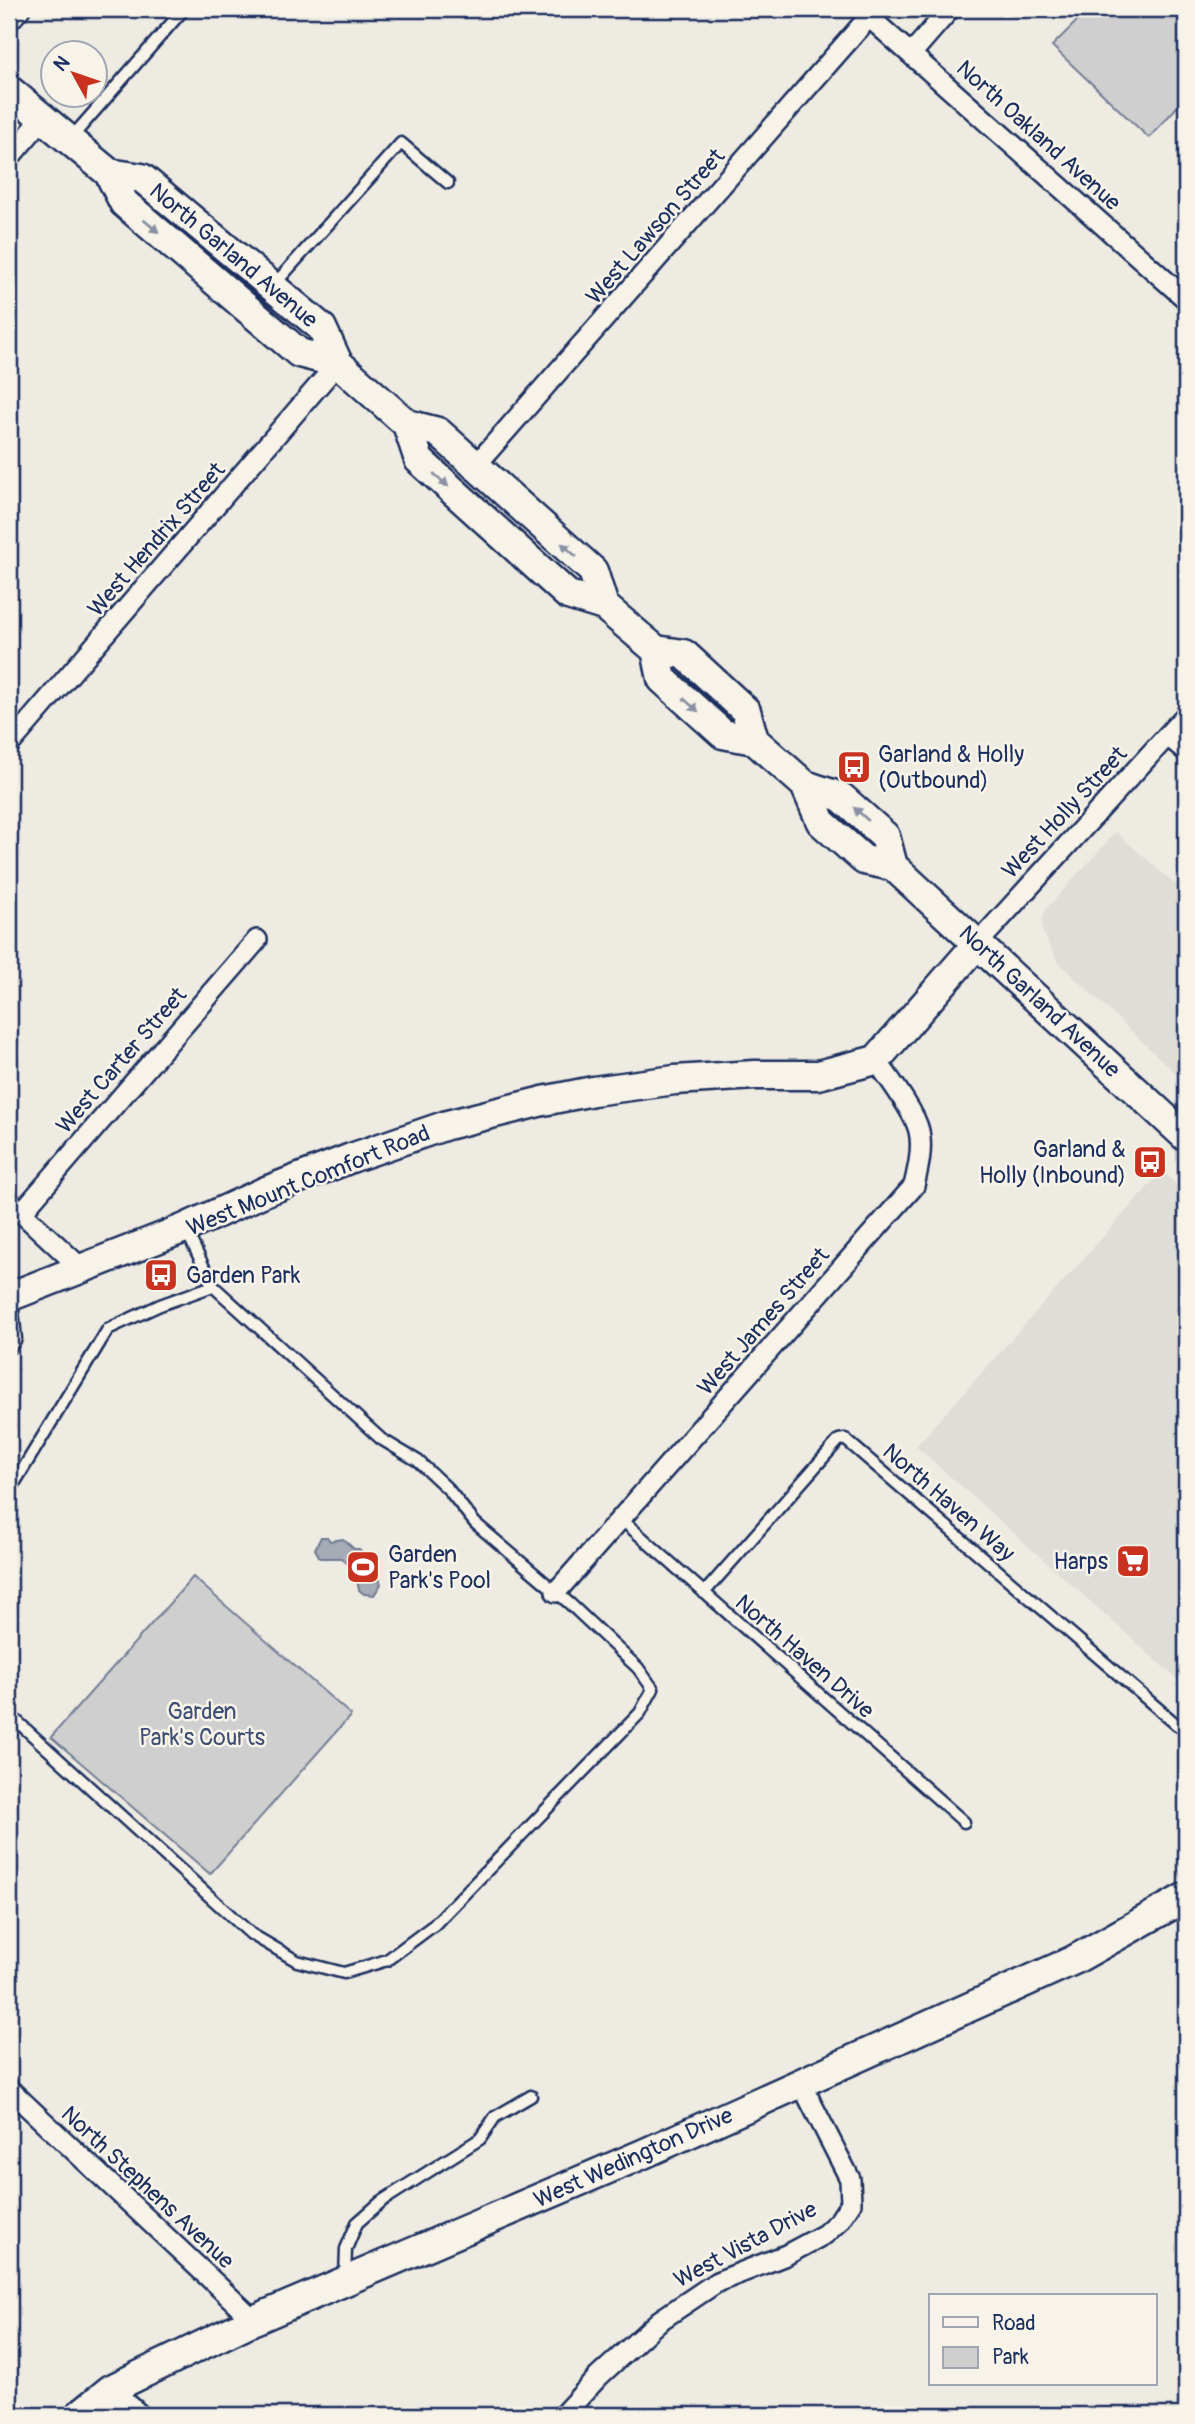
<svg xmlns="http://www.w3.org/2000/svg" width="1195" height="2424" viewBox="0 0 1195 2424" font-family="Pangolin,sans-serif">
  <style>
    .built { fill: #deddd8 }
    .green { fill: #cfcfcf; stroke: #757f96; stroke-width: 2 }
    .water { fill: #a6abb5; stroke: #6e7992; stroke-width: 2 }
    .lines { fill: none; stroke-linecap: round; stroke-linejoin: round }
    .lane-casing { stroke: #1b2f5e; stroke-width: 15 }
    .street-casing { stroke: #1b2f5e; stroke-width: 24 }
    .secondary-casing { stroke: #1b2f5e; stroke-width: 33 }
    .lane { stroke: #f7f3e8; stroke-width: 10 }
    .street { stroke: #f7f3e8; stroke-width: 19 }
    .secondary { stroke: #f7f3e8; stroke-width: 28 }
    .oneway { fill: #8991a3 }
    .labels { text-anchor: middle; stroke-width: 5; stroke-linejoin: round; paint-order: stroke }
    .street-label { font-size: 23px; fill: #1b2f5e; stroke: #f7f3e8 }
    .poi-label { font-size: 23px; fill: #1b2f5e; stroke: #f7f3e8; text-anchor: start }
    .park-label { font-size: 23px; fill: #3f4f75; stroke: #f7f3e8 }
  </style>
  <rect width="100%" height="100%" fill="#eeebe2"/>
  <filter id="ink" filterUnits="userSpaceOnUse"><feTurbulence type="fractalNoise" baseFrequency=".0143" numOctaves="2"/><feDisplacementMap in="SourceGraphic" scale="14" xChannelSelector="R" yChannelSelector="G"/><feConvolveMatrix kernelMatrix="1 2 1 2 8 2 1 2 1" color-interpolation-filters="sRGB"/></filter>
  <g filter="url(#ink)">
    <path class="built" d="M1116 832 1186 894V1083L1058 962 1042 930V921L1046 909Z
      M1162 1171 1186 1193V1687L916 1446Z"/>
    <path class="green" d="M1089 9H1186V97L1149 138 1052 46Z
      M193 1577 351 1715 210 1874 51 1737Z"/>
    <path class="water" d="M321 1537H327L330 1541 343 1539 354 1549H359L364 1554V1559L374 1563 381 1584 374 1595 364 1594 359 1590 355 1570 341 1558H320L315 1549Z"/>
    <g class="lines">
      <g class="lane-casing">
        <path id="lane" d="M72 137 184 9
          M273 286 401 143 448 183
          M9 1349 16 1339 12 1300
          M9 1492 108 1329 160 1305 213 1286
          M621 1519 964 1822
          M704 1593 839 1440 845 1439 1177 1725 1186 1730
          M9 1714 251 1934 297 1961 344 1973 387 1960 434 1925 640 1713 653 1689 638 1668 569 1603 475 1523 448 1489 418 1461 381 1439 213 1286 187 1232
          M345 2277 346 2249 357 2223 382 2201 480 2139 495 2117 531 2096"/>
      </g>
      <g class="street-casing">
        <path id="street" d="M860 9 1186 299
          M9 21 20 9
          M911 54 950 9
          M9 158 43 118
          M476 465 869 17
          M1168 736 1186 751
          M9 745 338 363
          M978 943 1186 715
          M9 1201 82 1269
          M22 1212 257 940
          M556 1592 914 1186C918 1169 923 1148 919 1131 915 1112 888 1077 876 1060
          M9 2089 254 2320
          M111 2389 140 2415
          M563 2415 598 2377 659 2321 717 2282 786 2255 825 2234 839 2221 851 2203 850 2179 801 2083"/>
      </g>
      <g class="secondary-casing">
        <path id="secondary" d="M9 90 109 173 124 203 299 353 338 363
          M109 173 142 178 322 328 338 363 407 424 438 432 593 571 604 606
          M407 424 419 460 568 595 604 606 656 650 684 654 746 711 754 740
          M656 650 662 679 723 734 754 740 805 785 841 797 885 836 893 866
          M805 785 821 822 864 860 893 866 1186 1137
          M9 1297 185 1228 266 1191 351 1158 447 1125 543 1101 593 1091 675 1080 755 1075H818L876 1060 978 943
          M79 2415 111 2389 254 2320 643 2154 992 1997 1074 1960 1186 1897"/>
      </g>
      <use href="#lane" class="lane"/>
      <use href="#street" class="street"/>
      <use href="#secondary" class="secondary"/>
    </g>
    <defs><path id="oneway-solid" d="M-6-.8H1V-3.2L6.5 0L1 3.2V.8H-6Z" transform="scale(1.75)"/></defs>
    <g class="oneway">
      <use href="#oneway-solid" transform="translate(151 226) rotate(40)"/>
      <use href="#oneway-solid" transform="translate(441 480) rotate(42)"/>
      <use href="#oneway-solid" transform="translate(569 550) rotate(-138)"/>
      <use href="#oneway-solid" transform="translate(691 705) rotate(42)"/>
      <use href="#oneway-solid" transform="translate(861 814) rotate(-138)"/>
    </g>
  </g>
  <defs>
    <g id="bus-square" transform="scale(1.75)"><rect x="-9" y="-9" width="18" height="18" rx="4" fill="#c8321e" stroke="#f7f3e8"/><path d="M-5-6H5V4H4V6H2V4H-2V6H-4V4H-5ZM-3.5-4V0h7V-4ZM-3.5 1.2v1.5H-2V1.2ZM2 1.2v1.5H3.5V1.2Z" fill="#fff"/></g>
    <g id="supermarket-square" transform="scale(1.75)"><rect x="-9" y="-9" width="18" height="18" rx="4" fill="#c8321e" stroke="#f7f3e8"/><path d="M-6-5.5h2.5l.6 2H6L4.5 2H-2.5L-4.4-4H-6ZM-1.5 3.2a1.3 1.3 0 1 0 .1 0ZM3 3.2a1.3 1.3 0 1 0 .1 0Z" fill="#fff"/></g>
    <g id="stadium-square" transform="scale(1.75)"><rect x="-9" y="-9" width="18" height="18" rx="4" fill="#c8321e" stroke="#f7f3e8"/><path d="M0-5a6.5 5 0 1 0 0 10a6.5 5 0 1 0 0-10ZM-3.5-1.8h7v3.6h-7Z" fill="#fff"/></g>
  </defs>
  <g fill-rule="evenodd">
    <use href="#bus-square" x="854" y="767"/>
    <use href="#bus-square" x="1150" y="1162"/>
    <use href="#bus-square" x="161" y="1275"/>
    <use href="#supermarket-square" x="1133" y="1561"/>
    <use href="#stadium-square" x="363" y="1567"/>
  </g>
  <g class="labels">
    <g class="street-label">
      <text transform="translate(1039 135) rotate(42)" y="8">North Oakland Avenue</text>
      <text transform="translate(655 226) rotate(-49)" y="8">West Lawson Street</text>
      <text transform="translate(234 255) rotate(40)" y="8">North Garland Avenue</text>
      <text transform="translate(156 539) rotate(-49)" y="8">West Hendrix Street</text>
      <text transform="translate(1064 812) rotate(-47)" y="8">West Holly Street</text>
      <text transform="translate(1040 1001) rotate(43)" y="8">North Garland Avenue</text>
      <text transform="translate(121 1060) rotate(-49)" y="8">West Carter Street</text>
      <text transform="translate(308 1180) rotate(-22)" y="8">West Mount Comfort Road</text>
      <text transform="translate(763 1321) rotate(-49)" y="8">West James Street</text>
      <text transform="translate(949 1502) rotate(41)" y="8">North Haven Way</text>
      <text transform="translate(805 1656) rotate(41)" y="8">North Haven Drive</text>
      <text transform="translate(633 2157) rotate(-24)" y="8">West Wedington Drive</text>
      <text transform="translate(148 2187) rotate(43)" y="8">North Stephens Avenue</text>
      <text transform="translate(745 2244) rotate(-28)" y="8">West Vista Drive</text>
    </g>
    <g class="poi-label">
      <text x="878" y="762">Garland &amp; Holly<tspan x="878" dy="26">(Outbound)</tspan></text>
      <text x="1126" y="1157" text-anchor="end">Garland &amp;<tspan x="1126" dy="26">Holly (Inbound)</tspan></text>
      <text x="186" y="1283">Garden Park</text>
      <text x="388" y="1562">Garden<tspan x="388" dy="26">Park's Pool</tspan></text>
      <text x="1108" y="1569" text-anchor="end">Harps</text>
    </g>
    <g class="park-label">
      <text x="202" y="1719">Garden<tspan x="202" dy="26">Park's Courts</tspan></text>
    </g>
  </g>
  <rect width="1195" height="2424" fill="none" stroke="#f7f3e8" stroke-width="35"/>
  <rect x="18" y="18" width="1160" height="2389" fill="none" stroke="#1b2f5e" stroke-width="2.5" filter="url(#ink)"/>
  <rect x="929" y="2294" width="228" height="91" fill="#f7f3e8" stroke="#9fa5b1" stroke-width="2"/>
  <rect x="943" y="2317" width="35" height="10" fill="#f7f3e8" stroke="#9fa5b1" stroke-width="2"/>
  <text x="992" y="2330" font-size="21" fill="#1b2f5e">Road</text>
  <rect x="943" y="2347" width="35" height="21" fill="#cfcfcf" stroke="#9fa5b1" stroke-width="2"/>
  <text x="992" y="2364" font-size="21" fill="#1b2f5e">Park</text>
  <g transform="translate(74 74) rotate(310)"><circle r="33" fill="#f7f3e8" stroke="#9fa5b1" stroke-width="2"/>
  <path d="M0-5L12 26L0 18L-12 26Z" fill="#c8321e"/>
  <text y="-10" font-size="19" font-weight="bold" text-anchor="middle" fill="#1b2f5e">N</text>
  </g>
</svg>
